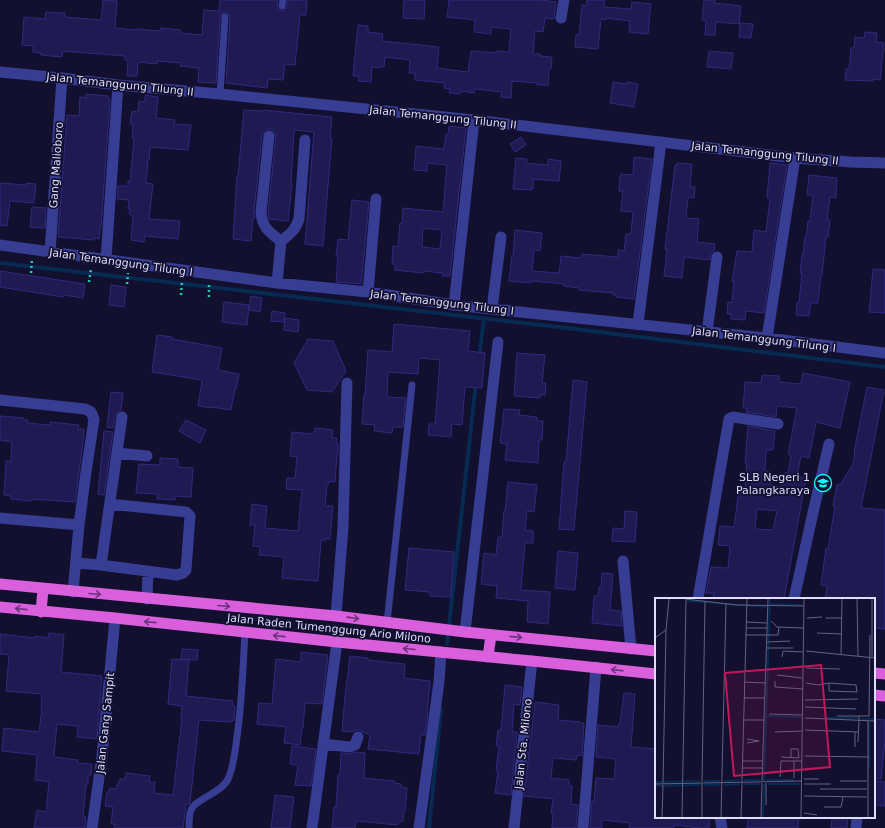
<svg xmlns="http://www.w3.org/2000/svg" width="885" height="828" viewBox="0 0 885 828" font-family="'DejaVu Sans',sans-serif">
  <style>
    .lines { fill: none; stroke-linecap: round; stroke-linejoin: round }
    .stream { stroke: #062a52; stroke-width: 4 }
    .building { fill: #1f1a52; stroke: #312980; fill-rule: evenodd }
    .path { stroke: #25ccb0; stroke-width: 2.5; stroke-dasharray: 2 3; stroke-linecap: butt }
    .service { stroke: #363d92; stroke-width: 7 }
    .minor { stroke: #363d92; stroke-width: 11 }
    .trunk { stroke: #da5fdc; stroke-width: 11 }
    .oneway { stroke: #6c337d }
    .labels { text-anchor: middle; stroke-width: 3.5; stroke-linejoin: round; paint-order: stroke }
    .street-label { font-size: 11px; fill: #dedeff; stroke: #120f2f }
    .poi-label { font-size: 11px; fill: #dedeff; stroke: #120f2f; text-anchor: end }
    .inset-river { fill: none; stroke: #062a52; stroke-width: 2 }
    .inset-road { fill: none; stroke: #646282; stroke-width: 1 }
    .view { fill: #c2185b; fill-opacity: 0.15; stroke: #c2185b; stroke-width: 2 }
    .inset-edge { fill: none; stroke: #dedeff; stroke-width: 2 }
  </style>
  <rect width="100%" height="100%" fill="#120f2f"/>
  <g class="lines">
    <path class="stream" d="M0 263 559 327 885 367
      M479 357 484 319
      M447 644 476 383
      M429 828 441 709"/>
  </g>
  <path class="building" d="M103 0 117 1 115 28 137 30V29L161 31V28L180 30V33L202 35 204 10 219 11 220 0H278L277 7 279 10 282 11 286 9 288 0H307L306 15H300L295 65 285 64 283 80 268 79 267 88 226 83 230 17 229 14 226 12 222 13 220 17 216 83 198 82 199 68 180 66 181 63 157 61V64L138 62 137 76H127L128 60H125V56L63 51 62 57 41 55V53L33 52V46L22 45 24 17 45 19 46 12 65 13V17L101 20Z
    M404 0H425L424 19 403 18Z
    M449 0H540L556 2 554 19 545 18 543 32 535 31 533 54H540V56L552 57 551 69H549L548 85H537V83L512 81 511 98 501 97 502 92 475 89 474 93 461 91 460 94 449 93 450 89 444 88 445 83 415 80V73H409L410 60 385 57 384 67 380 66V68L372 67 371 82 358 81 359 76H353L358 25 368 26V32L383 34 382 41 439 47 437 68 468 72 471 51 496 53V51L509 52 511 29 491 27V34L474 32 475 20 447 17Z
    M587 0H605L604 7 631 9 632 2 651 4 648 34 629 32 630 21 606 18V20L601 19 598 49 575 47 576 35H579L582 5 586 6Z
    M704 0H715L714 3 741 6 739 24 716 22 715 35H705L706 21 702 20Z
    M740 23 753 24 751 38 739 37Z
    M865 32 877 33 876 42 884 43 880 80 873 79V81L845 80 846 69H849L851 48H854L855 37 864 38Z
    M709 51 733 53 731 69 707 67Z
    M613 82 626 84 627 82 638 84 634 107 610 103Z
    M86 94 108 96V99H110L101 228H100L99 239 95 238 94 240 58 237 67 115 79 116 80 97 86 98Z
    M145 95 158 97 156 118 175 120 174 124 191 125 188 150 150 147 149 160H148L146 183 153 184 149 219 180 221 178 239 145 236 144 242 131 240 133 216 129 214 130 209H128L129 200 117 199 118 186H128V181L130 182 134 138H132L133 124H130L132 111 138 112 139 101 145 102Z
    M244 110 263 111V110L332 117 330 138H332L323 246 305 244 314 132 294 130 291 184H292L288 221 269 219 268 212 276 136 275 133 273 130 270 129H267L264 132 262 135 254 211 255 218H253L251 241 233 239 237 176H238Z
    M449 126 466 128 450 276H442L443 273 423 271V273L395 270V264H392L393 246 397 247 398 245 400 223 402 224 403 208 443 212 447 165 427 163V171L414 170 416 146 443 149 445 143 446 134H448ZM423 228 442 230 440 249 422 247Z
    M521 137 526 145 515 152 510 144Z
    M634 157 652 159 634 299 616 297V295H613L614 293 579 290V288L564 286V284L531 281V283L509 281 512 256H513L515 230 542 233 540 251 534 250 532 271 559 273 561 256 582 258V254L618 257V250L624 251 626 234H631L633 212 621 211 623 191H619L620 177 621 174 633 175Z
    M516 158 527 159 526 163 548 165V159L561 161 559 181 533 179V189L531 188V190L513 189Z
    M677 163 692 164 690 187H695L694 198 689 197V198H688L686 218 699 219 697 242 715 244 714 251 711 253 710 260 684 257 682 278 664 276 667 249H665L675 165H677Z
    M770 163 787 165 764 313 746 311 745 320 731 319V314H727L728 302 732 303 734 281H732L737 251 752 252 754 230 766 232 770 199 767 198Z
    M809 175 837 178 836 198 830 197 827 220H830L828 237H826L822 275H821L818 303H811L809 316 796 315 797 303H799L802 273H800L802 255H803L805 237H806L808 221H810L813 195H807Z
    M0 183 26 185V183L36 184 34 203 10 201 7 226 0 225Z
    M352 200 369 202 363 265 361 284 336 282 338 256H336L338 239 348 240Z
    M32 207 46 208 45 228 30 227Z
    M873 269 885 270V313L869 312Z
    M0 271 85 284 83 298 64 295 63 297 0 287Z
    M111 285 126 287 124 307 109 305Z
    M251 296 262 298 260 312 249 310Z
    M224 302 249 305 247 325 222 322Z
    M272 311 285 313 284 322 271 321Z
    M285 318 299 320 298 332 284 330Z
    M394 324 470 331 468 351 485 353 482 388 465 387 462 425 452 424 451 437 428 435 429 424H435L440 360 419 358 418 374 388 372 387 397 406 398 403 427H393L392 433 374 431 375 425 362 424 364 395H365L368 350 392 352Z
    M157 335 172 337V339L222 348 218 370 239 374 236 389H235L231 410 212 407V408L198 406 202 380 152 372Z
    M308 339 333 341 346 371 332 392 307 390 294 363Z
    M517 353 545 355 542 383H546L545 395H540V398L514 396Z
    M803 373 850 382 840 428 816 422 809 458 801 456 797 476 806 478 784 599H713L714 593H706L711 567 728 568 730 546 718 545 720 526 734 527 739 490H745L747 463H745L748 426 775 431 773 450H766L765 471 771 472 770 485 781 487 784 473H788L791 455 788 454 797 408 777 406 776 417 746 412 747 408H743L745 382 761 383 762 375 779 376V382L801 384ZM757 509 777 511 773 530 755 529Z
    M573 380 587 382 574 530 559 529 564 462H566Z
    M867 387 884 390 861 508 885 510V629L874 628V599H825L827 586 821 585 826 548 828 549 835 506H833L837 484 840 485 853 464 855 452H854Z
    M111 392 123 393 121 410 119 411 116 413 113 428 107 427Z
    M504 409 520 410 519 415 537 417V421H543L542 440H539L538 463 505 460 507 444 500 443Z
    M0 416 24 418 23 420H28L27 423 50 425V422L79 425 78 429H84L83 442 75 502 32 499V501L11 499V496L4 495 6 461H11L12 442 0 440Z
    M186 420 206 430 200 443 179 431Z
    M315 428 333 430 332 438H337L336 443H338V454H337L335 482 329 481V484H327L325 506H333L330 539 326 538V540H321L318 581 282 578 284 557 259 555 260 547 253 546 255 525H250L252 504 267 506 265 528 298 531 302 490 286 489 287 478H295L297 457 290 456 292 432 314 434Z
    M104 431 113 432 104 495 98 494Z
    M160 458 178 459V467L193 468 191 497 175 496V500L157 499 158 494 136 493 139 464 160 465Z
    M508 482 537 485 534 512 527 511 525 530 533 531V543H525L521 590 550 592 548 624 527 622 528 601 496 598 497 586 481 584 484 553 496 555 498 537H502L504 511H505Z
    M625 511 637 512 635 542 612 541 613 528 624 529Z
    M409 548 454 552 451 597 430 596V592L405 590Z
    M558 551 578 553 575 590 555 588Z
    M602 573 613 574 610 610 621 611 622 626 592 623 594 596H598L599 587H601Z
    M49 633 64 635 61 672 102 676 97 739 77 737 78 726 57 724 54 757 78 760V763L92 764 91 775H88V784H86L83 817H86L85 828H34L37 810 46 812 49 782 35 780 37 755 2 751 4 728 39 732 42 709H41L42 694 6 691 9 655 0 654V634L35 638V636L48 638Z
    M182 649 198 650 197 660 181 659Z
    M301 652 328 655 322 704 305 703 303 728H302L300 745 284 743 286 727 257 724 259 703 272 704 276 659 301 662Z
    M350 656 368 658V660L405 664 404 678 430 681 427 713H428L425 735H421L419 754 368 749 370 734 364 733 360 730H356L353 732 342 731 345 696Z
    M172 659 189 660 186 696 233 701V706H235L234 721 231 720V722L199 720 190 803 189 804H186L183 828H114L115 824H111L113 807 105 806 107 792H109L110 788 116 789 117 784H119L120 779H125L126 773 150 776 149 782H155L154 793 173 795 182 718H181L182 706 168 704Z
    M505 685 522 687 520 705 514 704 512 732H517L511 795 495 793 498 771 496 770 499 746H496L498 730H501Z
    M624 693 635 694 631 747 656 749V817H710L709 828H699L674 825V828H629L630 823 602 820V828H590L592 801 594 802 596 778 614 779 616 759 596 757 598 725 618 727 619 724H620Z
    M535 702 559 705 558 720 580 722V723H584L582 756 577 755 576 760 553 758 551 778 569 780V786H572L571 804 578 805 576 828H552L553 813H551L553 799 524 796Z
    M874 719 885 720V741L881 779H874Z
    M292 746 316 749 311 786 295 785 298 765 290 764Z
    M356 752 365 753 364 778 395 781 394 783 401 784V787L407 788 405 812H404L403 821H399L398 825 356 821 355 828H332L334 807H336L338 775H340L341 753 350 754Z
    M874 781 885 782V806L874 805Z
    M275 795 294 797 290 828H271Z
    M748 817H799L798 828H747Z
    M832 817H848L847 828H831Z"/>
  <g class="lines">
    <path class="path" d="M31 273 32 259
      M89 282 91 269
      M127 284 128 273
      M181 295 182 281
      M209 297V285"/>
    <path class="service" d="M282 6 283 0
      M220 94 225 17
      M387 623 412 385
      M189 828C189 823 189 814 191 810 195 799 222 793 228 779 234 766 235 751 237 737 242 702 243 667 245 632"/>
    <path class="minor" d="M561 18 564 0
      M0 72 62 78 118 85 220 94 474 120 795 158 851 162 885 163
      M269 136 261 212C262 227 269 232 281 241 290 234 295 231 299 219L305 140
      M0 245 277 283 368 292 454 305 767 338 885 353
      M50 252 62 78
      M106 259 118 85
      M277 283 281 241
      M368 292 376 199
      M454 305 474 120
      M492 309 501 237
      M638 324 661 142
      M707 332 717 257
      M767 338 795 158
      M0 400 85 409 91 412 94 419 93 426 86 472 79 525 73 592
      M117 453 147 456
      M0 518 79 525
      M623 561 631 649
      M76 563 101 565 122 417
      M101 565 177 575 183 573 186 570 190 516 186 512 110 504
      M147 599 148 571
      M698 599 729 419 733 417 778 424
      M794 599 812 517 829 444
      M336 616 343 527 347 383
      M465 632 498 342
      M323 744 350 747 355 745 358 737
      M720 817 722 828
      M92 828 102 756 115 618
      M312 828 337 642
      M419 828 439 682 441 652
      M514 828 532 661
      M583 828 596 667
      M856 828 857 817"/>
    <path class="trunk" d="M0 584 336 616 465 632 656 651
      M0 607 115 618 337 642 532 661 656 674
      M41 612 43 589
      M488 657 491 635
      M874 673 885 674
      M874 695 885 696"/>
  </g>
  <defs><path id="oneway-shaft" d="M-6 0H5M1.5-3L5.5 0L1.5 3" fill="none" stroke-width="1.6" stroke-linecap="round" stroke-linejoin="round"/></defs>
  <g class="oneway">
    <use href="#oneway-shaft" transform="translate(95 594) rotate(5)"/>
    <use href="#oneway-shaft" transform="translate(224 606) rotate(5)"/>
    <use href="#oneway-shaft" transform="translate(21 609) rotate(-174)"/>
    <use href="#oneway-shaft" transform="translate(353 618) rotate(8)"/>
    <use href="#oneway-shaft" transform="translate(150 622) rotate(-174)"/>
    <use href="#oneway-shaft" transform="translate(279 636) rotate(-174)"/>
    <use href="#oneway-shaft" transform="translate(516 637) rotate(6)"/>
    <use href="#oneway-shaft" transform="translate(409 649) rotate(-175)"/>
    <use href="#oneway-shaft" transform="translate(617 670) rotate(-173)"/>
  </g>
  <defs>
    <g id="school-ring" transform="scale(0.9)"><circle r="9.5" fill="#120f2f" stroke="#0afffd" stroke-width="1.5"/><path d="M0-5L7-2L0 1L-7-2ZM-4 1L0 2.5L4 1V4Q0 6-4 4Z" fill="#0afffd"/></g>
  </defs>
  <g fill-rule="evenodd">
    <use href="#school-ring" x="823" y="483"/>
  </g>
  <g class="labels">
    <g class="street-label">
      <text transform="translate(120 84) rotate(6)" y="4">Jalan Temanggung Tilung II</text>
      <text transform="translate(443 117) rotate(6)" y="4">Jalan Temanggung Tilung II</text>
      <text transform="translate(765 153) rotate(6)" y="4">Jalan Temanggung Tilung II</text>
      <text transform="translate(56 165) rotate(-86)" y="4">Gang Malioboro</text>
      <text transform="translate(121 262) rotate(8)" y="4">Jalan Temanggung Tilung I</text>
      <text transform="translate(442 302) rotate(7)" y="4">Jalan Temanggung Tilung I</text>
      <text transform="translate(764 339) rotate(7)" y="4">Jalan Temanggung Tilung I</text>
      <text transform="translate(329 628) rotate(6)" y="4">Jalan Raden Tumenggung Ario Milono</text>
      <text transform="translate(105 723) rotate(-84)" y="4">Jalan Gang Sampit</text>
      <text transform="translate(523 744) rotate(-84)" y="4">Jalan Sta. Milono</text>
    </g>
    <g class="poi-label">
      <text x="810" y="481">SLB Negeri 1<tspan x="810" dy="13">Palangkaraya</tspan></text>
    </g>
  </g>
  <g transform="translate(655 598)">
    <rect width="220" height="220" fill="#120f2f"/>
    <path class="inset-river" d="M32 3 111 9M115 6 147 7M112 118 146 119M170 120H203M206 121H220M214 171V124M89 182H105M111 182H139M49 183H65M69 183 85 182M109 183 115 1M0 184 45 183M89 186H105M113 186H145M49 187H65M69 187 85 186M0 188 45 187M108 219 109 186"/>
    <path class="inset-road" d="M30 1 82 7 149 8M202 1 203 58M217 1V59M152 20 167 19M171 20H187M116 23 122 29 148 30M91 24 112 25M91 30H112M162 35 187 36M90 37H123L124 29M0 40 11 32M112 44 135 43M112 50H138M151 53 220 60M186 57 187 1M127 59 128 53 148 54M151 70 185 71M122 77 147 80M120 83V89L148 91M89 84 110 85M151 85 163 87 174 85 201 87 202 94 174 93V85M89 100H110M150 102 203 101M150 109 201 111M114 116 147 117M182 118H204V122M204 118H214L215 37M150 120 220 123M88 122H109M150 132 204 134M120 134 147 133M203 144 204 122M92 145 104 143 92 141M200 149V134M150 158 214 159M126 159 144 160M136 160V151H143L144 160M88 163H108M139 163V180M87 170H108M125 179 126 163H147M149 181H164M107 183 113 1M185 183H212M47 184 50 3M87 184 92 1M8 185 11 32 14 1M0 186 147 183M149 186H176M165 191H212M149 198 212 199M111 207V185M169 209H186L188 199M149 215 162 217M7 219 8 187M27 219 31 1M47 219V186M66 219 71 6M86 219 87 185M106 219 107 185M146 219 149 1M213 219V123"/>
    <path class="view" d="M166 67 175 169 79 178 70 75Z"/>
    <rect width="220" height="220" class="inset-edge"/>
  </g>
</svg>
